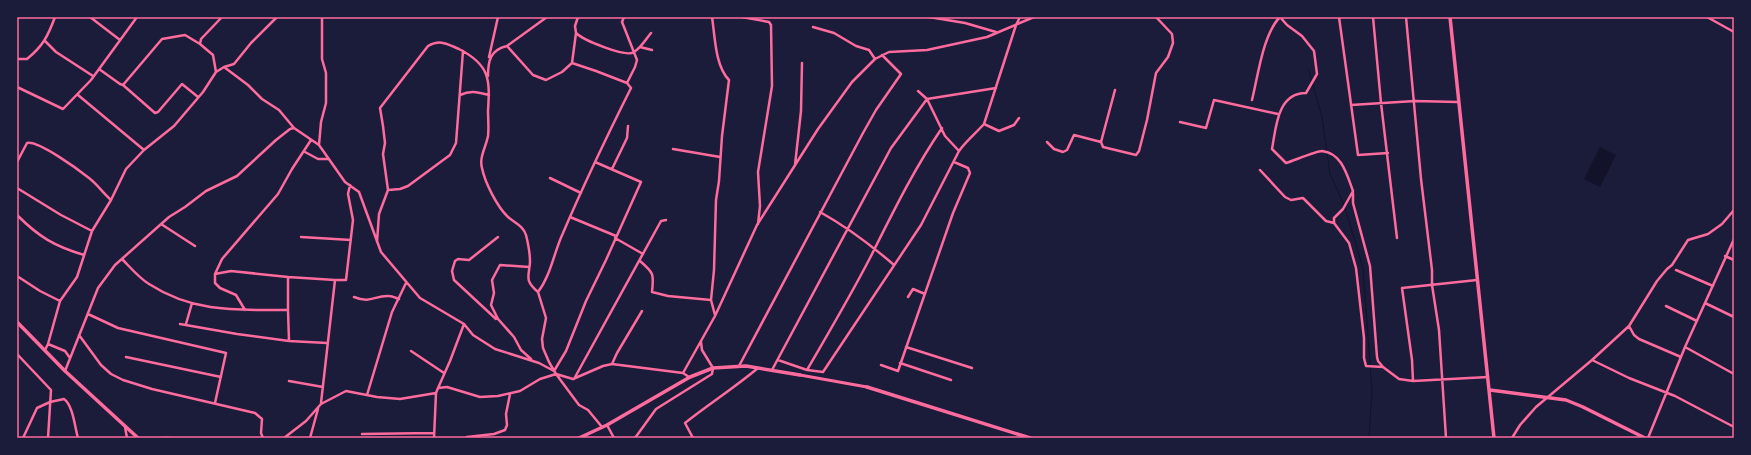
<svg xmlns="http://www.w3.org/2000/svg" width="1751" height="455" viewBox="0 0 1751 455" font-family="Mulish,sans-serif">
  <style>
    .water { fill: #12122b }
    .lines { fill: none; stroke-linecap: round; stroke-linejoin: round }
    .stream { stroke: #12122b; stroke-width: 1 }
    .minor { stroke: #ff6b9d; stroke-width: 2.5 }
    .tertiary { stroke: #ff6b9d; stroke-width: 3 }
    .secondary { stroke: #ff6b9d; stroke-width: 3.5 }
    .neatline { fill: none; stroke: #ff6b9d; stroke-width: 1.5 }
  </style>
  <rect width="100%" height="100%" fill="#1b1b3a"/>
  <path class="water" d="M1600 147 1616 155 1600 187 1584 179Z"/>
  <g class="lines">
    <path class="stream" d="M1309 71 1322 117 1330 174 1344 205
      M1345 208 1363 268 1372 391 1369 438"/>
    <path class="minor" d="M90 17 120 40
      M578 17 575 26 576 33C583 40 626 58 634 52 641 48 646 39 651 33
      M712 17C715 36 715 66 729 80L722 136 719 181 716 200 714 270 711 300 715 315
      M742 17 769 22 771 25 772 86 758 172 760 206 758 224
      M929 17 965 23 996 32
      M1280 17 1287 25 1302 36 1314 51 1317 74 1306 93C1277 93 1276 128 1272 149L1286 163C1293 161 1316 151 1322 151 1342 153 1347 175 1353 191L1343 209 1334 218V223L1349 243 1356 268 1364 338V358L1366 366 1383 367 1399 379 1413 381
      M1339 17 1358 155 1388 153
      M1373 17 1381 103 1397 238
      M1406 17 1421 179 1432 270V285L1439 330 1446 438
      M1707 17 1734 32
      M813 27 834 33 856 46 869 50 875 59
      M576 33 572 63 596 71 627 83
      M45 41 56 52 93 76
      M507 46 533 75 546 80 562 72 572 63
      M640 47 652 50
      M489 57 498 17
      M17 59H27C43 46 48 36 55 17
      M224 67 248 85 262 99 279 110 294 128
      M99 69 120 84 123 85 162 39 185 35 200 44
      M216 72 213 55 200 44 201 39 222 17
      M488 76C488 61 490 50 507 46L547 17
      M123 85 155 113 158 112 182 84 198 97
      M17 87 63 109 91 80 137 17
      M1115 90 1101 142 1103 147 1136 155 1139 151 1147 120 1156 73 1168 57 1173 43 1172 34 1156 17
      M918 91 927 99 945 136 959 151
      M78 95 144 150
      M460 95C471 90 477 92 489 95
      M1252 100C1258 76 1263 34 1280 17
      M1351 105 1415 101 1458 102
      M1180 122 1206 128 1214 100 1278 114
      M984 124 999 131 1014 125 1019 118
      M1047 142 1054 149 1063 152 1067 150 1074 135 1101 142
      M319 145 321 122 326 103V73L322 59V17
      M673 149 720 157
      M305 152 318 159H329
      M17 162 27 143C38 140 79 170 89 178 97 184 103 193 111 200
      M795 165 801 111 802 63
      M612 169 627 138 628 126
      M1260 170 1285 197 1291 200 1303 198 1326 221 1334 223
      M550 178 581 193
      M17 188 61 215 92 231
      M388 190 400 189 408 186 450 155 456 143 463 51
      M1353 193V203L1370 266 1377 357 1378 361 1383 367
      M820 212C847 227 871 245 894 265
      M17 215C39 237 54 246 84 255
      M570 217 616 236
      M161 224 195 246
      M301 237 351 240
      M615 238 643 254
      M377 242 379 214 388 190 383 154 385 143 383 126 380 108 428 46C440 39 447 44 459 49 490 65 490 79 488 111 488 119 489 128 488 136 486 147 479 157 482 168 485 183 497 206 507 216 514 223 523 225 526 235 528 243 530 254 530 262 529 277 524 280 538 292
      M1725 256 1734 260
      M122 259C130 267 139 278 149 284 194 313 237 310 288 310L289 341
      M640 261C654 273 654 274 652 292L668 296 711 300
      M529 267 500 265 492 280 494 293 491 305 498 319 514 337 521 350 531 359
      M1676 270 1713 286
      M215 274 231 271 288 277
      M17 276 40 291 60 301
      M1477 280 1402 288 1412 360 1413 381 1488 377
      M354 297C371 304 375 295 389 296 392 296 396 298 399 299
      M908 297 913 289 925 294
      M1705 303 1734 317
      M1666 306 1697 321
      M245 310 236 295 220 288 215 283V274L222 259 278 194 292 169 311 140
      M288 310V277L335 280
      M88 314 118 328 226 353 215 403
      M496 319 454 280 452 271 455 261 458 259 469 260 498 237
      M180 324 237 334 289 341 327 343
      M186 324 192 303
      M1629 326 1634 335 1639 339 1681 357
      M79 335 101 365 111 374 123 380 152 389 255 413 262 419 261 433 263 438
      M48 344 65 351 70 358
      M906 347 972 368
      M1685 347 1734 374
      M45 350 48 344 60 301 77 277 92 231 111 200 126 169 144 150 174 126 203 92 216 72 224 67 234 64 251 43 277 17
      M411 351 444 373
      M17 354 51 390 48 438
      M126 357 221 377
      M778 360 807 370 823 372 921 225 959 151C966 141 975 134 984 124L1016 25 1020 17
      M1592 360 1629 378 1675 396 1734 427
      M900 363 951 380
      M612 364 617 353 642 311
      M881 365 898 371 953 213 970 173 968 168 954 162
      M739 366 863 133 876 110 901 74 882 55
      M772 370 891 148 927 99 996 88
      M807 370C829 332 851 295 871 256 893 212 914 169 942 128
      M65 371 98 288 115 265 169 217 185 207 206 191 237 176 276 140 290 129 294 128 319 145 345 182 359 192 381 252 420 298 464 324 473 335 495 349 539 363 554 371 566 351 586 301 606 260 641 182 595 162
      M683 373 715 316 757 225 818 129 852 82 875 59 889 52 927 50 987 37 1034 17
      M574 379 661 221 666 220
      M289 381 323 387
      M438 388 450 361 464 324
      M367 395 392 312 406 283
      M321 403 335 280H346L353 220 348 194 350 185
      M607 425 614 438
      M125 427 127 438
      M602 427 588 410 579 405 556 374 549 362 543 348 542 339 546 318 538 292C551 275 554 252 563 233 584 184 607 136 631 88L627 83 635 67 637 60 624 27 622 22 624 17
      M362 434 434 433
      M467 437 494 434 505 430 507 425 506 414 510 394
      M23 438 37 408 50 402 64 399C73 405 75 428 78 438
      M162 438H170
      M284 438 306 421 321 404 346 391 377 397 400 399 436 393 438 388 447 387 480 397 498 396 520 391 540 379 556 374 573 379 603 366 612 364 683 373 689 377
      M310 438 318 409
      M434 438 436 393
      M635 438 656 409 712 374 713 368 702 350 701 342
      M693 438 685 423C709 404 734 388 758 368
      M1512 438 1520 425 1536 407 1592 360 1629 326 1657 281 1667 269 1672 265 1688 240 1708 234 1722 224 1734 210
      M1648 438 1685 347 1734 239"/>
    <path class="tertiary" d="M800 375 867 387"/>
    <path class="secondary" d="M1450 17 1494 438
      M17 322 65 371 138 438
      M867 387 1030 438
      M1490 390 1566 400 1583 407 1645 438
      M579 438 607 425 690 377 713 368 746 366 800 375"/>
  </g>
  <rect width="1751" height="455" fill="none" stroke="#1b1b3a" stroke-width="36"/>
  <rect x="18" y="18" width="1715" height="419" class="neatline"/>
</svg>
